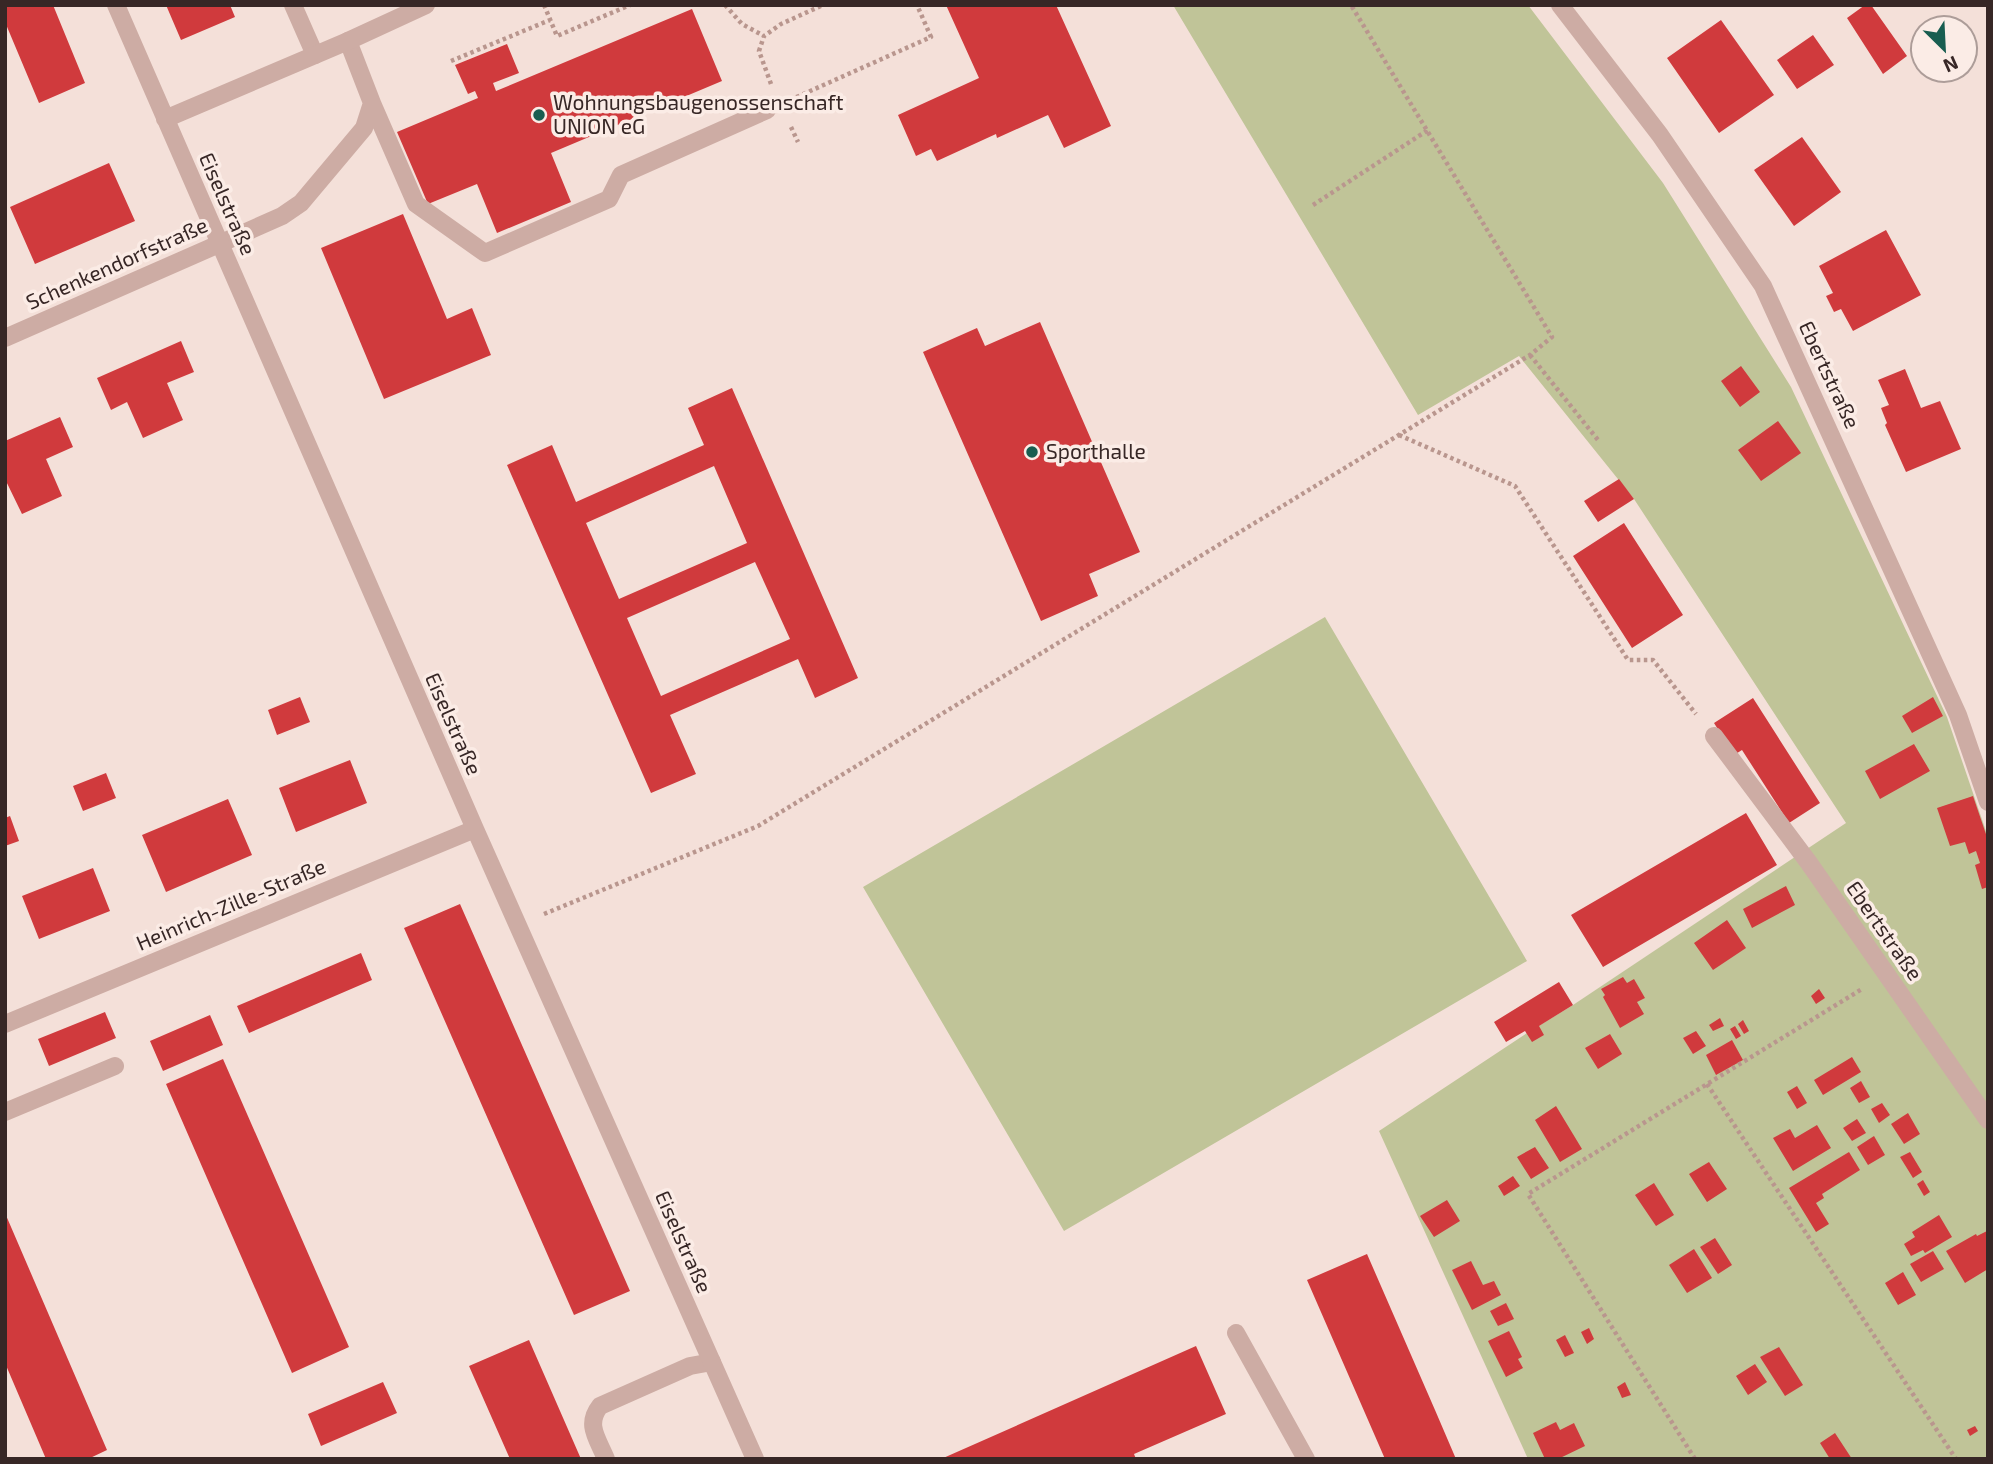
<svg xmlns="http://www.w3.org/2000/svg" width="1993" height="1464" viewBox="0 0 1993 1464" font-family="'Exo 2',sans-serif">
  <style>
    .green { fill: #c0c498 }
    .building { fill: #d03a3d; fill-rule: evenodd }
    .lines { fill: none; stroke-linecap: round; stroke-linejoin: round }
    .path { stroke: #b9968e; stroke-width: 4.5; stroke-dasharray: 3.5 3.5; stroke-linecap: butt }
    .lane { stroke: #cdaca4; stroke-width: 18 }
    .street { stroke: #cdaca4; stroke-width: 18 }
    .poi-dot { fill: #185d50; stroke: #fbece6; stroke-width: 2.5 }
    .labels { text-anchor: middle; stroke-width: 7; stroke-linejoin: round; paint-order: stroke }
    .poi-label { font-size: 21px; fill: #372726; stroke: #fbece6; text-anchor: start }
    .street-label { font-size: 21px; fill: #372726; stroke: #fbece6 }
  </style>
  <rect width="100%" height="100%" fill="#f4e0d9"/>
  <path class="green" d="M1173 5H1528L1663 183 1791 387 1947 717 1988 837V1459H1528L1379 1131 1527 1033 1573 1005 1846 823 1634 499 1519 356 1418 415Z
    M1325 617 1527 961 1064 1231 863 887Z"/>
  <path class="building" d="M5 5H53L85 83 39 103 5 22Z
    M166 5H230L235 17 181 40Z
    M946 5H1056L1111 126 1064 148 1048 115 997 138 996 134 937 161 931 149 916 156 898 115 979 78Z
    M1865 5H1871L1907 56 1883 74 1847 18Z
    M692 9 722 81 551 153 571 202 497 233 477 184 428 204 397 132 478 98 475 91 468 94 455 65 507 44 519 73 493 83 496 91Z
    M1721 20 1774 95 1719 133 1667 58Z
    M1813 35 1834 65 1797 89 1777 60Z
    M1802 137 1841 192 1794 226 1754 170Z
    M109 163 135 221 35 264 10 207Z
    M403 214 447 319 472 308 491 355 384 399 321 248Z
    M1886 230 1921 295 1853 331 1841 309 1834 312 1826 296 1833 293 1819 266Z
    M1040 322 1140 552 1089 574 1098 596 1041 621 923 352 977 328 985 346Z
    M181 341 194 372 167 383 183 420 143 438 127 402 111 410 97 378Z
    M1741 366 1760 392 1740 407 1721 381Z
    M1905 369 1921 408 1940 401 1961 449 1906 472 1885 425 1887 423 1881 408 1889 405 1878 380Z
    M732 388 858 678 815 698 798 659 670 715 696 774 651 793 507 465 552 445 576 502 704 445 688 408ZM714 466 747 543 619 599 586 523ZM755 562 790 639 661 696 627 618Z
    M60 417 73 447 46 459 62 496 22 514 5 479V441Z
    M1778 421 1801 453 1761 481 1738 450Z
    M1619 479 1634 499 1598 522 1584 501Z
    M1624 523 1683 615 1632 648 1573 556Z
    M300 697 310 722 277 735 268 710Z
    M1933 697 1943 716 1912 733 1902 716Z
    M1753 698 1820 803 1789 823 1742 750 1734 755 1714 723Z
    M1914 744 1930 771 1880 799 1865 771Z
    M350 760 367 803 296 832 279 788Z
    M106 773 116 798 83 811 73 786Z
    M1973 796 1988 840V887L1982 889 1975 865 1980 863 1976 851 1969 854 1965 842 1950 846 1937 808Z
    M228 799 252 855 166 892 142 835Z
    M1746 813 1777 865 1603 967 1571 915Z
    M10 816 19 841 5 846V818Z
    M93 868 110 911 39 939 22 896Z
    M1786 886 1795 905 1752 928 1743 909Z
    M460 904 630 1291 574 1315 404 928Z
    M1727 920 1746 948 1713 970 1694 943Z
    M361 953 372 980 249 1033 237 1006Z
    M1623 977 1627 983 1634 979 1645 998 1637 1002 1644 1014 1620 1028 1603 997 1605 995 1601 989Z
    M1559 982 1573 1005 1539 1026 1544 1035 1532 1042 1525 1031 1506 1042 1494 1022Z
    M1819 989 1825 998 1816 1004 1811 996Z
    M105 1012 116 1038 49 1066 38 1039Z
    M210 1015 223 1045 163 1071 150 1041Z
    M1720 1018 1724 1026 1713 1031 1709 1025Z
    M1743 1020 1749 1031 1744 1034 1738 1024Z
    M1735 1026 1741 1036 1736 1039 1730 1029Z
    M1696 1031 1706 1046 1693 1054 1683 1038Z
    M1610 1034 1622 1054 1598 1069 1585 1048Z
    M1732 1040 1743 1060 1716 1075 1706 1055Z
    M1852 1057 1861 1072 1823 1095 1814 1080Z
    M223 1059 349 1347 292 1373 166 1084Z
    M1861 1081 1870 1097 1859 1103 1850 1088Z
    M1797 1086 1807 1103 1797 1109 1787 1092Z
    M1882 1103 1890 1115 1879 1123 1871 1109Z
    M1556 1106 1582 1149 1560 1162 1535 1120Z
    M1908 1113 1920 1134 1904 1144 1891 1124Z
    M1857 1119 1866 1133 1852 1141 1843 1128Z
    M1817 1125 1831 1148 1793 1171 1773 1138 1790 1129 1795 1138Z
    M1874 1136 1885 1155 1868 1165 1857 1147Z
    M1535 1147 1549 1168 1531 1179 1517 1157Z
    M1849 1152 1860 1170 1822 1194 1824 1198 1816 1203 1829 1224 1816 1232 1789 1188Z
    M1910 1152 1922 1172 1913 1178 1900 1157Z
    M1709 1162 1727 1189 1707 1202 1689 1174Z
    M1513 1176 1520 1186 1504 1196 1498 1186Z
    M1923 1180 1930 1192 1924 1196 1917 1184Z
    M1654 1183 1674 1215 1656 1226 1635 1195Z
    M1447 1200 1460 1221 1434 1237 1420 1216Z
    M5 1213 107 1450 88 1459H46L5 1363Z
    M1939 1215 1952 1237 1925 1253 1923 1250 1911 1256 1904 1244 1915 1237 1912 1232Z
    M1987 1231 1988 1269 1965 1283 1946 1251 1976 1234 1977 1236Z
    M1715 1238 1732 1265 1718 1274 1700 1247Z
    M1694 1249 1712 1278 1687 1293 1669 1265Z
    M1933 1251 1944 1269 1921 1282 1910 1264Z
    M1367 1254 1435 1410 1456 1459H1385L1375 1436 1307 1280Z
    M1471 1261 1483 1285 1494 1281 1501 1295 1472 1310 1452 1270Z
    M1903 1272 1916 1295 1898 1305 1885 1283Z
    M1506 1303 1514 1319 1498 1326 1490 1311Z
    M1589 1328 1594 1339 1587 1344 1581 1332Z
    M1509 1331 1522 1357 1518 1359 1523 1368 1506 1377 1488 1341Z
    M1565 1335 1574 1353 1565 1357 1556 1340Z
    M529 1340 581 1459H510L469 1366Z
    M1196 1346 1226 1414 1134 1454 1136 1459H941Z
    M1779 1347 1803 1385 1785 1396 1760 1357Z
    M1755 1364 1767 1382 1748 1395 1736 1376Z
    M383 1382 397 1413 321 1446 308 1414Z
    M1625 1382 1631 1395 1622 1398 1617 1387Z
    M1556 1422 1560 1430 1574 1423 1585 1446 1558 1459H1545L1533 1433Z
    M1975 1426 1978 1431 1970 1436 1967 1430Z
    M1835 1433 1852 1459H1830L1820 1443Z"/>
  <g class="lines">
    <path class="path" d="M544 5 557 36 630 5
      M725 5 742 24 764 36
      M451 61 550 20
      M771 84 759 51 764 36 781 24 823 5
      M790 100 931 37 917 5
      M791 127 798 142
      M1313 205 1428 130
      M1530 355 1598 440
      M1399 435 1515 486 1628 660H1653L1696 714
      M544 914 758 826 1530 355 1552 337 1351 5
      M1707 1084 1956 1459
      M1695 1459 1528 1194 1862 989"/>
    <path class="lane" d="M293 5 315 55
      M372 103 416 204 485 253 609 199 621 175 767 110
      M219 244 282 216 301 203 364 128 372 103 348 41
      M5 1112 115 1066
      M606 1459C598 1439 585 1425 600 1406L690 1366 712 1362"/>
    <path class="street" d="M116 5 475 829 755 1459
      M1560 5 1660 135 1763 286 1958 715 1988 802
      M165 119 348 41 426 5
      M5 338 219 244
      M1714 736 1809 863 1988 1120
      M5 1024 475 829
      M1236 1333 1306 1459"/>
  </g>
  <g class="poi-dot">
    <circle cx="539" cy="115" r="7"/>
    <circle cx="1032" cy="452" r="7"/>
  </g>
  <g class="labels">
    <g class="poi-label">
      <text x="553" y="110">Wohnungsbaugenossenschaft<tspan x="553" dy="24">UNION eG</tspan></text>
      <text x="1046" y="459">Sporthalle</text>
    </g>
    <g class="street-label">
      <text transform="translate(227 204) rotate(66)" y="7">Eiselstraße</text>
      <text transform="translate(117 264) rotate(-24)" y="7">Schenkendorfstraße</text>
      <text transform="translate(1829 375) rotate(65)" y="7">Ebertstraße</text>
      <text transform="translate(453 724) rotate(66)" y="7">Eiselstraße</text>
      <text transform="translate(231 905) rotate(-23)" y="7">Heinrich-Zille-Straße</text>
      <text transform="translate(1884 931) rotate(55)" y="7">Ebertstraße</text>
      <text transform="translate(683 1242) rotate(66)" y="7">Eiselstraße</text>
    </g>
  </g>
  <rect width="1993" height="1464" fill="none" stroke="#372726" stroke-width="14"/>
  <g transform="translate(1944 49) rotate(156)"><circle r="33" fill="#fbece6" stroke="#ad9d99" stroke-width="2"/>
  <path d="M0-5L12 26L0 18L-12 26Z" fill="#185d50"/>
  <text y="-10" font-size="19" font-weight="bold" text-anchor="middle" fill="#372726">N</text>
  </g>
</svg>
